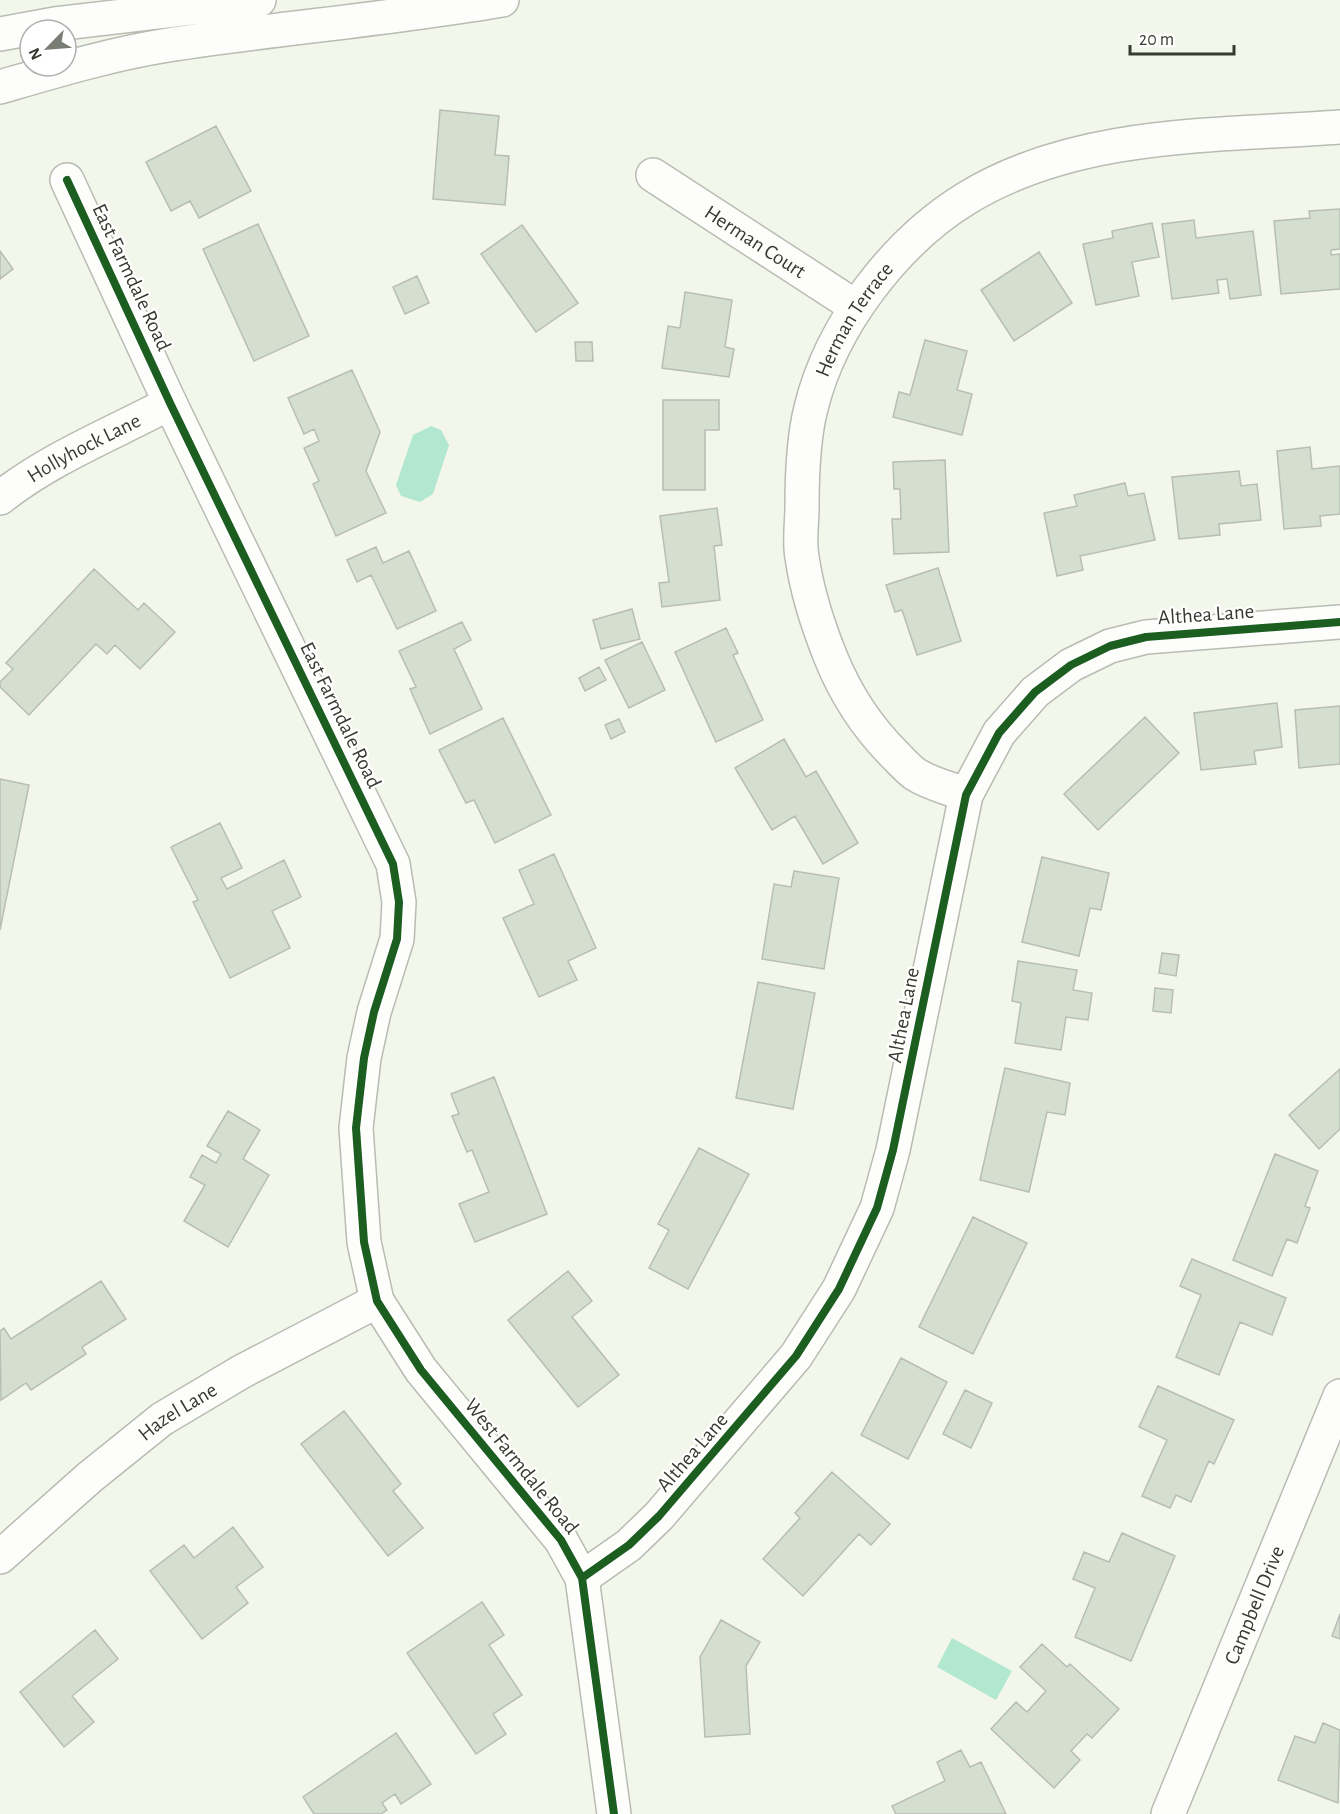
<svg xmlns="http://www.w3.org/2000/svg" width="1340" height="1814" viewBox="0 0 1340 1814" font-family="'Alegreya Sans',sans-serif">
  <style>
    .water { fill: #b1e8cf }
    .building { fill: #d4dfd0; stroke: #b8bdb5; stroke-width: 1.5 }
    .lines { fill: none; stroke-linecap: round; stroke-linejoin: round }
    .street-casing { stroke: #b8bcb2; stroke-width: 36 }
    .highway-casing { stroke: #b8bcb2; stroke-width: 36 }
    .street { stroke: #fdfefc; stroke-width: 33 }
    .highway { stroke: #fdfefc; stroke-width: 33 }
    .cycleway-casing { stroke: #fff; stroke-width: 11 }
    .cycleway { stroke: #1b5e20; stroke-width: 8 }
    .labels { text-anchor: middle; stroke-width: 4.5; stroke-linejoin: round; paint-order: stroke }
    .street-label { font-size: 21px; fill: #373a31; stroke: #fff }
  </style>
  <rect width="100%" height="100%" fill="#f3f7eb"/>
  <path class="water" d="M431 426 441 430 449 445 433 494 420 502 401 496 396 485 413 435Z
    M952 1638 1012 1671 996 1700 937 1667Z"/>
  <path class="building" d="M440 110 499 116 495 155 509 156 505 205 433 199Z
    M216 126 251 191 199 218 190 201 171 211 146 162Z
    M1340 209V249L1331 250V255L1340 254V289L1281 294 1274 221 1310 218 1309 211Z
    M1194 220 1196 238 1253 231 1261 295 1230 299 1227 279 1217 280 1219 293 1172 299 1162 224Z
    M1152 223 1159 257 1132 262 1139 296 1096 305 1083 244 1113 238 1112 231Z
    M258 224 309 336 254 361 203 249Z
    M522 225 578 303 536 332 481 254Z
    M0 251 13 269 0 279Z
    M1039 252 1072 303 1014 341 981 290Z
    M417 276 429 303 405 314 393 287Z
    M685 292 732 300 725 347 734 349 729 377 662 368 668 326 680 328Z
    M925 340 967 351 957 390 972 394 962 435 893 417 899 392 910 395Z
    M575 342H592L593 361H576Z
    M352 370 380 432 366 471 386 513 336 536 313 484 319 481 304 448 319 441 314 429 304 434 288 398Z
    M663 400H719V430H705V490H663Z
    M1310 447 1312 469 1340 466V514L1320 516 1321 526 1284 529 1277 451Z
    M945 460 949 552 894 554 892 519H901L900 489H894L893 462Z
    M1239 471 1241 486 1257 484 1261 520 1219 524 1220 535 1179 539 1172 477Z
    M1125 483 1128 496 1144 493 1155 540 1080 556 1083 570 1057 576 1044 513 1077 506 1074 495Z
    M717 508 722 545 714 546 720 600 662 607 659 583 669 582 660 516Z
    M376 547 383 563 409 551 436 611 397 629 371 575 357 582 347 560Z
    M938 568 961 641 917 655 902 610 895 612 886 585Z
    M94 569 138 610 144 603 175 632 140 669 115 645 107 654 96 644 29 715 0 687V682L13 669 6 663Z
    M632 609 640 639 601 649 593 620Z
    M462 622 471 640 454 649 482 709 430 734 410 689 416 687 399 651Z
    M726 628 738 653 733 655 763 720 716 742 675 652Z
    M642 642 665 690 629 708 605 660Z
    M599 667 606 680 585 691 579 678Z
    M1277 703 1282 747 1254 751 1256 764 1201 770 1194 713Z
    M1340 706V764L1299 768 1295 710Z
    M1145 717 1179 753 1098 830 1064 794Z
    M503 718 551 815 495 843 474 800 466 803 439 750Z
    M619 719 625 732 611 739 605 725Z
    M784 739 806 777 816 771 858 843 823 864 795 816 772 830 735 768Z
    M0 779 29 785 0 930Z
    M220 823 242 868 221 878 227 889 284 860 301 897 272 911 290 948 230 978 193 902 198 900 171 847Z
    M554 854 596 948 568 961 577 980 539 997 503 918 534 904 519 870Z
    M1042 857 1109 873 1101 910 1090 908 1079 956 1022 942Z
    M794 871 839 878 824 969 762 959 774 884 791 887Z
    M1162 953 1179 955 1176 976 1159 973Z
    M1018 961 1077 970 1073 990 1092 993 1088 1020 1066 1017 1061 1050 1015 1043 1021 1003 1012 1001Z
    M758 982 815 993 793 1109 736 1098Z
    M1155 988 1173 990 1171 1013 1153 1011Z
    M1005 1068 1070 1083 1065 1115 1047 1112 1029 1192 980 1180Z
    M1340 1069V1129L1319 1149 1289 1115Z
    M494 1077 547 1214 475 1242 459 1204 489 1192 472 1150 467 1152 452 1116 459 1114 451 1094Z
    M228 1111 260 1130 243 1159 269 1175 228 1247 184 1221 205 1185 190 1177 202 1155 216 1163 221 1154 207 1146Z
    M699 1148 749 1174 688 1289 649 1268 669 1230 658 1224Z
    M1275 1154 1318 1171 1305 1206 1310 1208 1297 1243 1287 1239 1272 1276 1233 1260Z
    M973 1217 1027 1243 973 1354 919 1327Z
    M1192 1259 1286 1298 1272 1335 1240 1322 1219 1375 1176 1357 1201 1295 1180 1286Z
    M568 1271 592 1301 572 1317 619 1375 578 1407 508 1320Z
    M101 1281 126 1319 82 1347 86 1354 31 1390 26 1383 1 1400 0 1331 4 1328 11 1339Z
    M901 1358 947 1382 908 1459 861 1435Z
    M1158 1386 1234 1420 1214 1464 1209 1461 1191 1502 1176 1495 1170 1508 1142 1496 1167 1440 1139 1427Z
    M965 1390 992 1403 971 1448 943 1434Z
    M344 1411 401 1484 393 1491 423 1528 388 1556 301 1444Z
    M832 1472 890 1524 871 1545 859 1534 803 1596 763 1559 800 1518 795 1513Z
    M233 1527 263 1567 236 1587 248 1603 202 1639 150 1571 184 1545 194 1558Z
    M1122 1533 1175 1556 1131 1661 1075 1637 1095 1588 1073 1579 1084 1552 1109 1562Z
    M482 1602 504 1635 489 1645 522 1695 493 1714 506 1734 476 1754 407 1653Z
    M1340 1614V1639L1332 1636Z
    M721 1620 760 1642 746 1666 750 1734 705 1737 700 1657Z
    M95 1630 118 1659 72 1696 94 1722 64 1747 20 1692Z
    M1042 1644 1067 1667 1070 1664 1119 1709 1092 1738 1087 1734 1071 1751 1080 1760 1054 1788 991 1729 1016 1702 1027 1712 1046 1691 1020 1667Z
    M1323 1723 1340 1730 1338 1803 1278 1780 1295 1736 1315 1743Z
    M396 1733 431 1784 401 1804 395 1794 382 1803 387 1810 381 1814H314L303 1797Z
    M961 1750 970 1767 981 1762 1006 1814H896L892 1806 945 1781 937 1762Z"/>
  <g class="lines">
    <g class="street-casing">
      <g id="street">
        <path id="s1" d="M653 175 856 307"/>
        <path d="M67 180 170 403 393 864 399 902 397 939 374 1012 364 1058 356 1128 364 1242 377 1301 421 1370 561 1540 582 1578 614 1814"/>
        <path id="s2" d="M0 498C50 458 114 433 170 403"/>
        <path id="s3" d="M966 795C950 788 930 784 915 774 908 769 901 761 895 755 867 727 846 695 831 658 818 626 807 592 802 557 799 541 802 523 802 507 802 475 803 439 811 408 831 326 895 242 967 198 1077 131 1216 136 1340 127"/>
        <path id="s4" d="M0 1557 90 1477 162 1419 241 1372 377 1301"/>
        <path d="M582 1578 629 1545 659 1516 796 1356 839 1289 877 1208 893 1150 966 795 999 733 1035 692 1071 665 1110 646 1146 637 1340 622"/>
        <path id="s5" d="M1168 1814 1340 1396"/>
      </g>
    </g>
    <g class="highway-casing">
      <path id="highway" d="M0 34 55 24 259 0
        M0 87C55 71 111 54 168 45 279 28 391 19 502 0"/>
    </g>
    <use href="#street" class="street"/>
    <use href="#highway" class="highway"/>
    <g class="cycleway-casing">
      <path id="cycleway" d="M67 180 170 403 393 864 399 902 397 939 374 1012 364 1058 356 1128 364 1242 377 1301 421 1370 561 1540 582 1578 614 1814
        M582 1578 629 1545 659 1516 796 1356 839 1289 877 1208 893 1150 966 795 999 733 1035 692 1071 665 1110 646 1146 637 1340 622"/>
    </g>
    <use href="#cycleway" class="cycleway"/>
  </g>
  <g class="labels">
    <g class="street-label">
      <text dy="7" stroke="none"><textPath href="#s1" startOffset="122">Herman Court</textPath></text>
      <text transform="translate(132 277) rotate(65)" y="7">East Farmdale Road</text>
      <text dy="7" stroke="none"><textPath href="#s3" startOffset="554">Herman Terrace</textPath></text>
      <text dy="7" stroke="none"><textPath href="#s2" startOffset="98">Hollyhock Lane</textPath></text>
      <text transform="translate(1206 614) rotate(-4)" y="7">Althea Lane</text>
      <text transform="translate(341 715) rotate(64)" y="7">East Farmdale Road</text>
      <text transform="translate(903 1015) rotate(-79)" y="7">Althea Lane</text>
      <text dy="7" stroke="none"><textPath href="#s4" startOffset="230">Hazel Lane</textPath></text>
      <text transform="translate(692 1452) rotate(-49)" y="7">Althea Lane</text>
      <text transform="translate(522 1466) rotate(51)" y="7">West Farmdale Road</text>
      <text dy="7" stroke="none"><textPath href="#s5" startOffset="226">Campbell Drive</textPath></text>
    </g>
  </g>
  <g transform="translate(48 48) rotate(245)"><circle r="28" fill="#ffffff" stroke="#afb0ad" stroke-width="1.5"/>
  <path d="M0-4.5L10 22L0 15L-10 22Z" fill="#797c72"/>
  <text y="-9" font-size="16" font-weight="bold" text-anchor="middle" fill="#373a31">N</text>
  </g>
  <path d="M1130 45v9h104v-9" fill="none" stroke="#373a31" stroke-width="3"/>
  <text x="1139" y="45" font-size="18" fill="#373a31" stroke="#ffffff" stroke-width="4.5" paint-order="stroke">20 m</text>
</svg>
